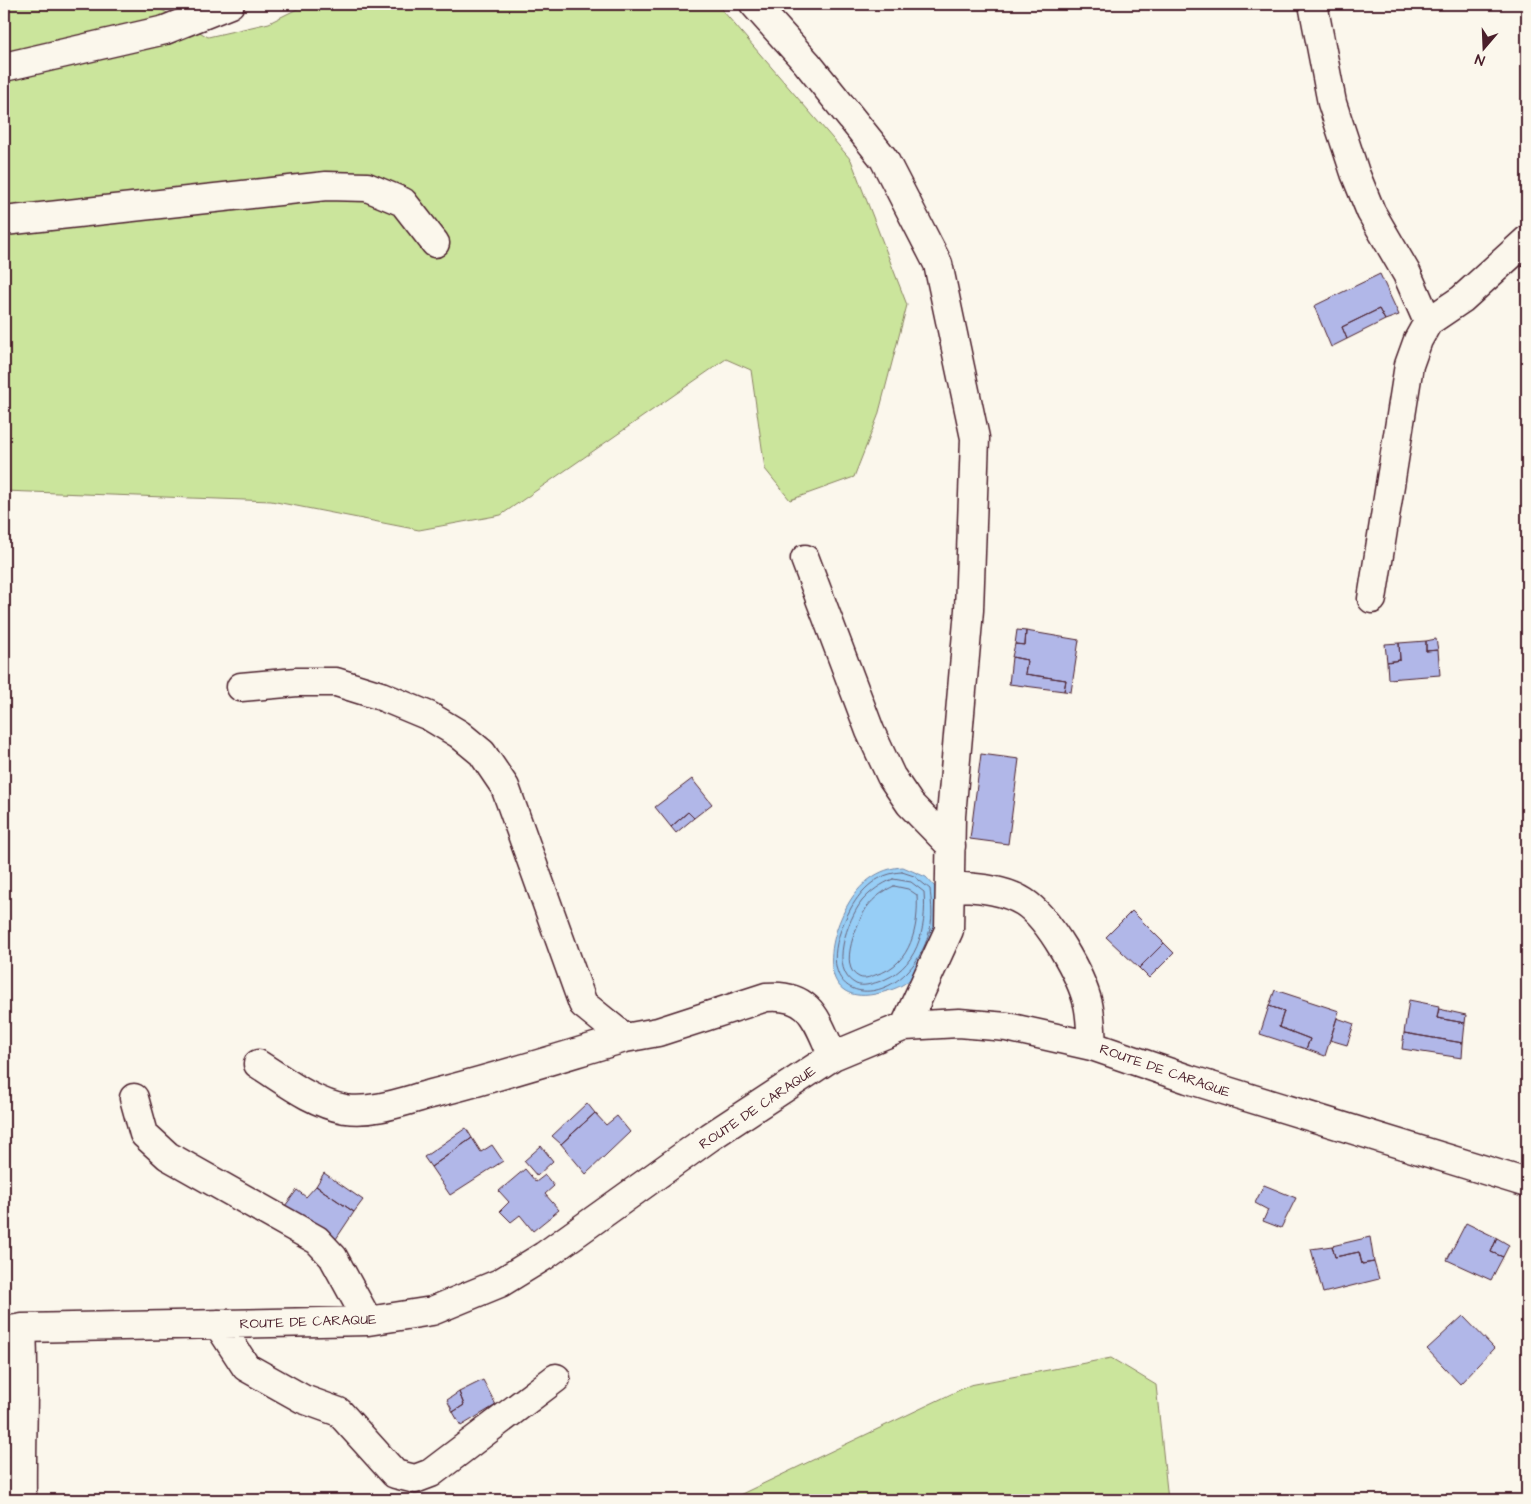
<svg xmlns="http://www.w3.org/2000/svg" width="1531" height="1504" viewBox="0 0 1531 1504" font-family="'Architects Daughter',sans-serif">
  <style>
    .green { fill: #cbe59c; stroke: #8a8264 }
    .water { fill: #97cef6; stroke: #7888a5 }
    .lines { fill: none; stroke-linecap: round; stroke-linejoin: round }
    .shore { stroke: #69657c; stroke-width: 1 }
    .building { fill: #b1b7e8; stroke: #4a1f2b }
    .minor-casing { stroke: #4a1f2b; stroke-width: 31 }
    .minor { stroke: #fbf7ec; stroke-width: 28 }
    .labels { text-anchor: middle; stroke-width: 4.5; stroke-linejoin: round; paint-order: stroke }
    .street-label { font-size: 14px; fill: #4a1f2b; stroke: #fbf7ec }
  </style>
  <rect width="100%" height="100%" fill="#fbf7ec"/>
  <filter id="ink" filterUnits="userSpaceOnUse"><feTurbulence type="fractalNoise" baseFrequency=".02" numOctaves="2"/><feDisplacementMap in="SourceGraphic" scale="10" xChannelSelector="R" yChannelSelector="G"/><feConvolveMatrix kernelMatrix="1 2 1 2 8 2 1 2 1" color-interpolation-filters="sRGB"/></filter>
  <g filter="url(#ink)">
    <path class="green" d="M4 4H152L208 37 269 23 307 4H717L851 160 907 305 878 416 854 477 790 500 765 469 751 370 726 359 501 515 419 530 271 501 4 491Z
      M1111 1358 1156 1385 1168 1500H729L970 1385Z"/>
    <path class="water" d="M903 867 926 877 935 887C936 899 938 913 936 925 932 943 923 961 913 976 907 984 895 989 887 991 819 1013 824 947 847 906 859 884 878 868 903 867Z"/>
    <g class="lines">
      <path class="shore" d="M902 872 914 876 930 889C931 900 933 913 931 924 913 1018 793 1014 851 908 862 888 879 873 902 872Z
        M893 879 911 882 924 892C927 930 917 970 878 982 871 984 863 987 856 984 828 970 848 919 862 901 871 891 881 884 893 879Z
        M894 886 908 889 917 895C919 926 911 964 878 974 872 976 865 980 859 977 837 967 858 921 867 907 874 898 883 891 894 886Z"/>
    </g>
    <path class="building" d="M1380 274 1399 315 1385 320 1379 309 1342 327 1347 339 1331 347 1314 306Z
      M1379 309 1385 320 1347 339 1342 327Z
      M1017 630 1026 631 1025 645 1015 644Z
      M1026 631 1079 640 1071 692 1064 691 1066 680 1025 674 1027 660 1012 657 1015 644 1025 645Z
      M1436 639 1438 650 1426 651V641Z
      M1426 641V651L1438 650 1440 675 1388 679 1387 662 1400 660 1399 643Z
      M1399 643 1400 660 1387 662 1385 644Z
      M1012 657 1027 660 1025 674 1066 680 1064 691 1009 684Z
      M981 754 1019 759 1008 844 970 839Z
      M692 779 712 804 694 818 688 812 671 827 655 807Z
      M688 812 694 818 676 833 671 827Z
      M1132 911 1164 943 1139 968 1106 937Z
      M1164 943 1174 953 1149 978 1139 968Z
      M1275 990 1339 1011 1325 1056 1306 1049 1310 1039 1279 1027 1284 1011 1269 1006Z
      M1409 1000 1439 1006 1437 1018 1465 1023 1463 1043 1404 1033Z
      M1269 1006 1284 1011 1279 1027 1310 1039 1306 1049 1260 1034Z
      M1439 1009 1466 1015 1465 1023 1437 1018Z
      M1337 1018 1354 1024 1347 1045 1330 1040Z
      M1404 1033 1463 1043 1462 1058 1402 1049Z
      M587 1103 595 1113 561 1144 552 1136Z
      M595 1113 606 1125 617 1116 630 1132 586 1174 561 1144Z
      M466 1128 472 1138 431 1167 424 1157Z
      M472 1138 481 1152 492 1145 503 1161 450 1195 431 1167Z
      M541 1146 553 1161 537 1176 524 1161Z
      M525 1169 536 1182 545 1175 554 1186 545 1194 559 1210 533 1231 520 1215 511 1222 500 1211 509 1202 499 1191Z
      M324 1173 363 1200 354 1212 316 1186Z
      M1264 1185 1296 1198 1281 1228 1263 1221 1268 1210 1255 1203Z
      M316 1186 354 1212 336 1239 285 1206 297 1190 306 1197Z
      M1466 1223 1497 1238 1491 1252 1503 1257 1491 1280 1447 1260Z
      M1370 1237 1374 1262 1362 1264 1359 1252 1335 1257 1332 1246Z
      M1497 1238 1509 1245 1503 1257 1491 1252Z
      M1332 1246 1335 1257 1359 1252 1362 1264 1374 1262 1379 1279 1323 1293 1311 1249Z
      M1463 1316 1494 1348 1460 1384 1427 1349Z
      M483 1380 496 1405 461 1426 453 1412 464 1405 459 1392Z
      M459 1392 464 1405 453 1412 447 1400Z"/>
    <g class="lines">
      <g class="minor-casing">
        <path id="minor" d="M754 4 807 63 884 159 938 264 975 438 969 610 951 816 949 930 905 1026
          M1313 4 1332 103 1355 173 1371 212 1407 274 1428 322
          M4 67 165 30 230 4
          M4 221 326 186 367 187 403 202 435 243
          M805 559 870 731 891 776 910 804 951 846
          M1372 599 1409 365 1418 340 1428 322 1462 299 1527 240
          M241 687 297 682H336L381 696 429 716 459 734 482 753 505 787 583 1004 625 1038 658 1032 766 997C812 993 817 1022 833 1056
          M950 886C974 888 1002 888 1024 902 1049 918 1081 975 1088 1004 1091 1017 1091 1032 1092 1046
          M258 1064C285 1081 312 1103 345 1109 374 1113 404 1101 431 1094 496 1078 561 1057 625 1038
          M134 1098 144 1134 168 1156 317 1240 333 1257 368 1321
          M218 1324 246 1367 303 1399 339 1412 395 1474 415 1479 431 1473 556 1378
          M4 1331 22 1328 368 1321 432 1311 500 1283 544 1256 710 1137 833 1056 905 1026 959 1023 1007 1027 1092 1046 1188 1079 1527 1183
          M22 1500C21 1443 25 1385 22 1328"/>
      </g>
      <use href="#minor" class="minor"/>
    </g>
  </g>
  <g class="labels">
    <g class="street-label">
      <text transform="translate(1165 1070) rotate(19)" y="5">ROUTE DE CARAQUE</text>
      <text transform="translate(757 1107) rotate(-34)" y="5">ROUTE DE CARAQUE</text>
      <text transform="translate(308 1321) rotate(-2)" y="5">ROUTE DE CARAQUE</text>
    </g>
  </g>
  <rect width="1531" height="1504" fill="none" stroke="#fbf7ec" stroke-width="20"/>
  <rect x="10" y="10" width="1511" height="1484" fill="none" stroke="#4a1f2b" stroke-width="2" filter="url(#ink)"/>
  <g transform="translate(1484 48) rotate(199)" stroke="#fbf7ec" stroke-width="4" paint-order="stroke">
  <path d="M0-4L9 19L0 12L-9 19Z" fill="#4a1f2b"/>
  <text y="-8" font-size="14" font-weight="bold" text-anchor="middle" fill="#4a1f2b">N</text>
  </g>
</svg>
